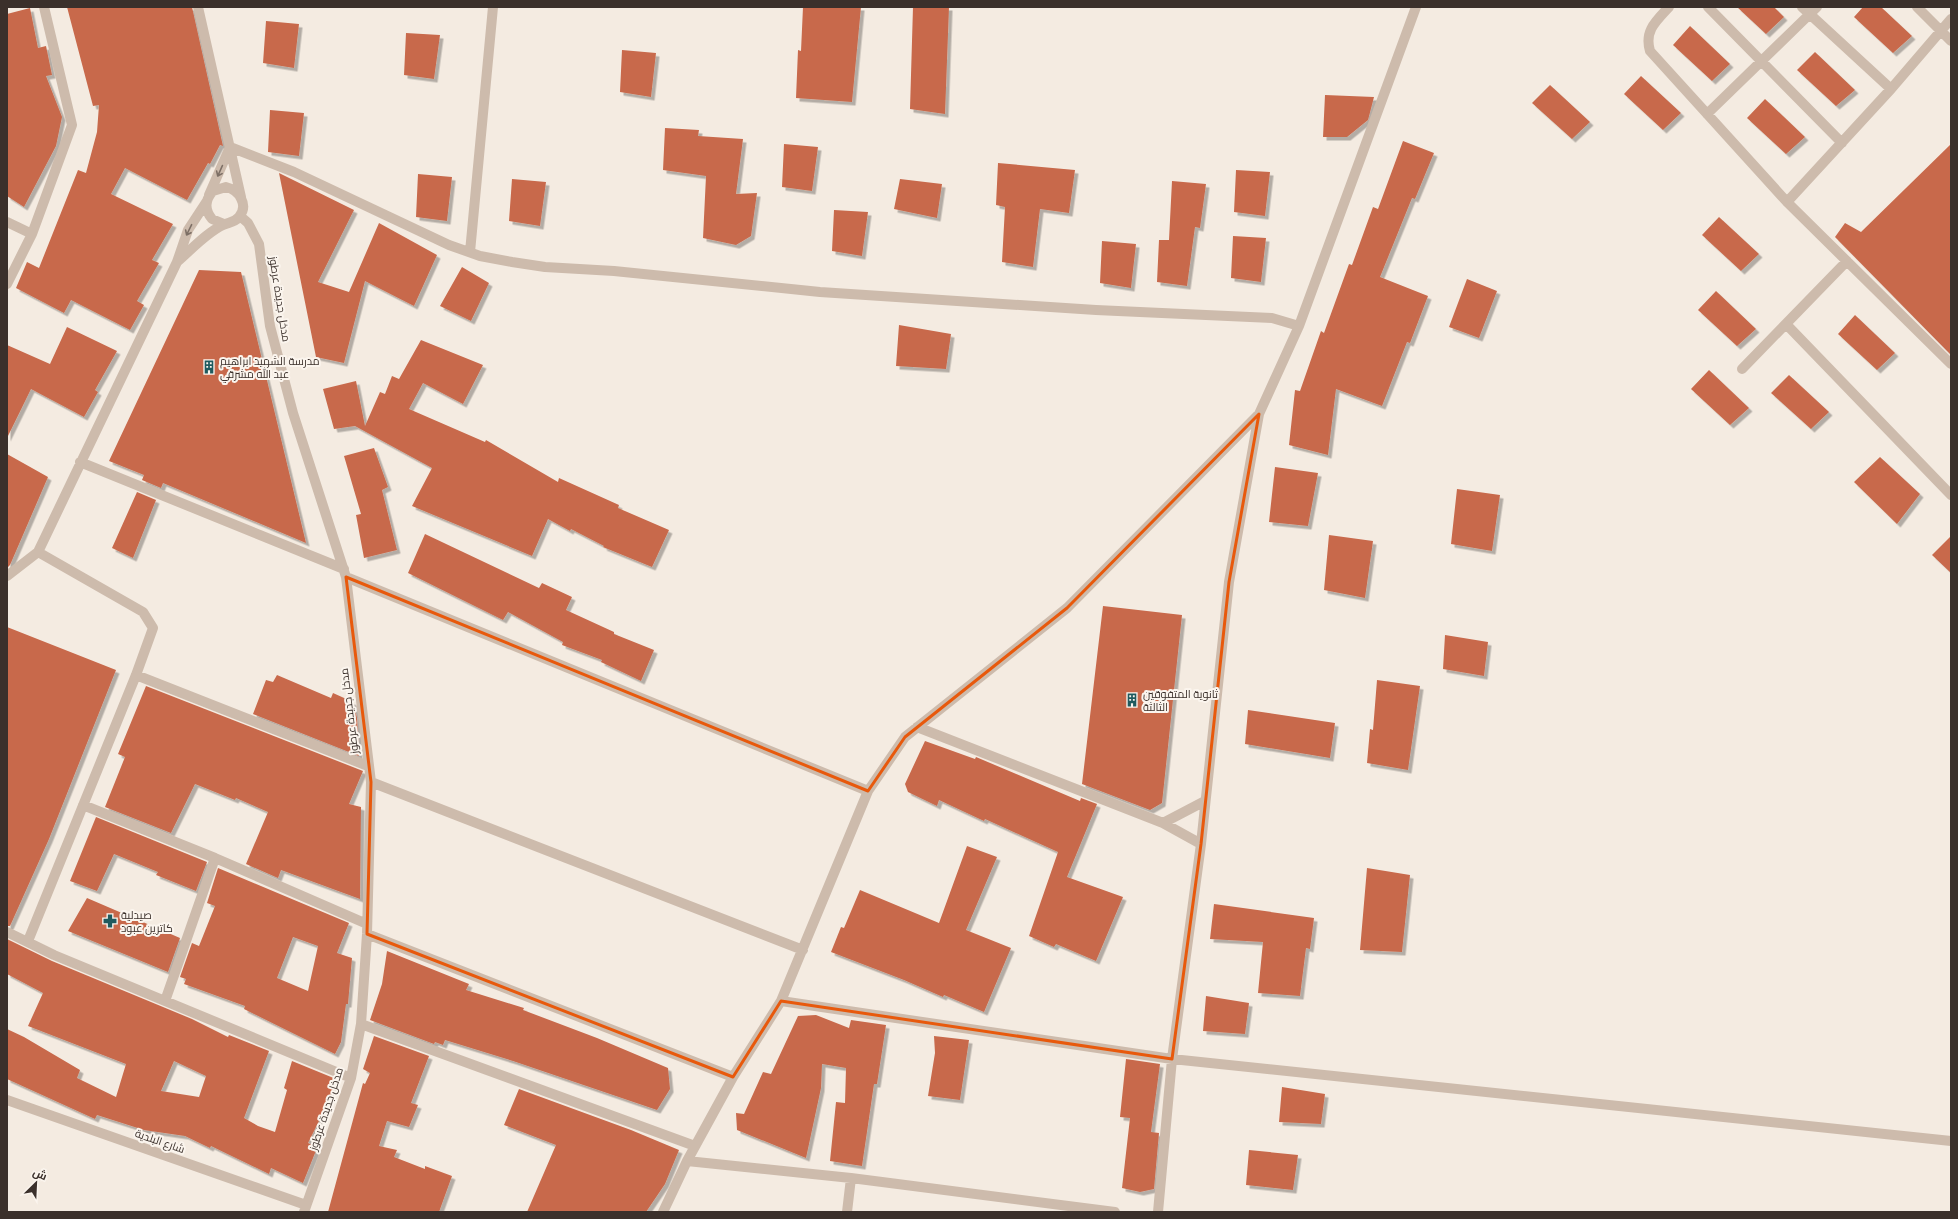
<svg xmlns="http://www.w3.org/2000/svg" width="1958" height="1219" viewBox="0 0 1958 1219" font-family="'Fira Sans Condensed',Cairo,sans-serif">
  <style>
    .building { fill: #c8694b; fill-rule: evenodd; filter: url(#shadow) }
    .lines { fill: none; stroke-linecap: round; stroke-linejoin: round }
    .minor { stroke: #cdbbac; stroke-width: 10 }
    .oneway { stroke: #7d6f65 }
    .marked { fill: none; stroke: #e8590c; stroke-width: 3; stroke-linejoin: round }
    .labels { text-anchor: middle; stroke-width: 4; stroke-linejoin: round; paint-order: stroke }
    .street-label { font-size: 11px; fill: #3b302b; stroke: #fbf5ee }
    .poi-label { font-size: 11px; fill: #3b302b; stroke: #fbf5ee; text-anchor: start }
  </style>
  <defs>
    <filter id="shadow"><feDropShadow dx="3.5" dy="3.5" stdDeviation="0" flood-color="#0004"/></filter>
  </defs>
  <rect width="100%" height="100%" fill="#f4ebe1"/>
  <path class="building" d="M67 7H192L223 146 220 145 210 164 208 163 187 200 125 168 111 194 173 224 152 260 159 263 137 301 144 305 130 330 71 300 64 313 16 288 27 262 39 268 78 170 86 173 97 132 99 105 93 106Z
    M803 7H861L852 102 796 98 798 50 801 51Z
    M913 7H949L945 114 910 109Z
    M1737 7H1774L1784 17 1766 34Z
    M1863 7H1881L1912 36 1893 53 1854 17Z
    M30 8 38 48 46 46 52 75 46 76 62 117 56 146 24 207 7 196V14Z
    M266 21 299 24 294 68 263 63Z
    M1690 26 1730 64 1712 81 1673 45Z
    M406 33 440 35 434 79 404 75Z
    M622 50 656 53 651 97 620 92Z
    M1815 52 1855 90 1836 106 1797 70Z
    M1641 76 1681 113 1663 130 1624 94Z
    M1550 85 1590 122 1572 139 1532 103Z
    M1325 95 1374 97 1368 120 1347 137H1323Z
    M1765 99 1805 137 1786 154 1747 118Z
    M270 110 304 113 299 156 268 152Z
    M665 128 699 130 698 136 743 139 736 194 757 193 751 236 736 245 703 238 706 176 663 170Z
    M1403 141 1434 153 1415 199 1412 198 1380 277 1428 296 1410 343 1407 342 1382 406 1336 389 1328 455 1289 445 1295 390 1300 391 1321 331 1324 333 1349 264 1352 265 1373 207 1378 209Z
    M784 144 818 147 812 191 782 187Z
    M1951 144V355L1835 237 1845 223 1861 232Z
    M998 163 1075 170 1069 213 1040 209 1033 267 1002 262 1005 207 996 205Z
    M1236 170 1270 172 1265 216 1234 212Z
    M279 173 354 210 318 282 349 292 379 223 437 255 414 306 365 281 344 363 316 357Z
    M418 174 452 177 447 221 416 217Z
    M512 179 546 182 540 226 509 221Z
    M900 179 942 184 937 218 894 209Z
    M1172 181 1206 184 1200 228 1195 227 1187 286 1157 282 1159 240H1169Z
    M834 210 868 212 862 256 832 251Z
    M1719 217 1759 254 1741 271 1702 235Z
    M1233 236 1266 238 1261 282 1231 278Z
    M1102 241 1136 244 1131 288 1100 283Z
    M462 267 489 283 471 321 440 306Z
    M199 270 241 272 306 543 163 483 161 488 142 480 144 475 109 461Z
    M1467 279 1497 291 1479 338 1449 327Z
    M1716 291 1756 329 1737 346 1698 310Z
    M1855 315 1895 353 1877 370 1838 334Z
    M899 325 951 334 946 369 896 366Z
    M67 327 117 351 95 390 98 392 84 417 31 389 7 438V345L50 364Z
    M421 340 483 365 463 404 423 383 409 409 485 442 486 440 558 482 559 478 619 505 618 508 669 530 652 567 603 547 604 546 571 529 570 531 548 519 532 556 412 506 432 468 355 426 334 429 323 389 356 381 365 426 380 392 385 394 392 376 399 379Z
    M1709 370 1749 408 1730 425 1691 389Z
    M1789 375 1829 412 1811 429 1771 393Z
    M374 448 388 487 382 490 397 550 364 558 356 515 361 514 344 456Z
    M7 454 48 477 10 565 7 568Z
    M1880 457 1920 494 1897 524 1854 482Z
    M1275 467 1318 473 1308 526 1269 522Z
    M1457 489 1500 495 1492 551 1451 544Z
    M137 492 156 500 133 558 112 548Z
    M425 534 539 588 542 583 572 597 566 610 614 632V634L654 650 641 681 601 662 602 660 562 645 563 642 508 612 503 620 408 573Z
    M1329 535 1373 541 1365 598 1324 590Z
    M1951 536V573L1932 555Z
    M1103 606 1182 615 1162 803 1150 810 1082 784Z
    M7 627 116 670 49 839 10 926H7Z
    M1445 635 1488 642 1484 676 1443 669Z
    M277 675 331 698 333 693 353 702 357 718 359 756 253 714 266 680 273 682Z
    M1377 680 1420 686 1408 770 1367 763 1370 729 1373 730Z
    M146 686 363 771 349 804 361 807 360 899 281 870 278 878 246 864 268 812 236 798 235 800 195 784 171 833 105 807 125 757 118 754Z
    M1248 710 1335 723 1330 758 1245 744Z
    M925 741 975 759 976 757 1080 801 1081 798 1097 804 1067 877 1123 897 1096 961 1056 944 1054 947 1029 936 1058 852 985 819 984 821 939 800 937 806 908 792 905 784Z
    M96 817 207 862 196 891 156 875 158 872 114 854 97 891 70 881Z
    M967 846 997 857 966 930 1011 948 984 1012 944 995 943 997 904 980 831 952 841 927 844 928 860 890 939 923Z
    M218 868 349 923 337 953 352 958 348 1004H346L341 1042 335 1054 244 1009 245 1006 184 984 186 979 180 977 192 943 199 946 215 906 207 903ZM293 937 318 946 308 991 277 978Z
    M1367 868 1410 875 1402 952 1360 950Z
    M87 898 180 938 168 972 68 931Z
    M1214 904 1314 918 1310 949 1306 948 1300 996 1258 993 1263 942 1210 939Z
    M7 939 52 961 192 1019 228 1037 229 1035 269 1051 244 1118 258 1126 275 1132 287 1090 284 1088 292 1061 336 1079 325 1109 308 1143 317 1148 303 1183 271 1168 269 1174 211 1146 210 1148 185 1136 144 1130 97 1115 95 1119 7 1079V1029L24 1037 80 1070 77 1078 116 1097 126 1064 28 1026 43 993 7 974ZM174 1061 206 1076 199 1097 161 1091Z
    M387 951 469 984 466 990 524 1008 523 1010 597 1038 668 1068 670 1089 657 1110 513 1061 445 1040 443 1045 435 1042 434 1044 370 1020 382 984Z
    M1206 996 1249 1003 1245 1034 1203 1031Z
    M816 1015 849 1028 851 1020 886 1025 877 1084H874L862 1166 830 1161 836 1102 845 1103 846 1068 822 1064 821 1088 806 1158 737 1130 736 1113 744 1114 763 1072 771 1074 798 1016Z
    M374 1036 429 1056 411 1103 418 1105 409 1127 387 1121 379 1146 397 1150 394 1157 425 1169V1166L452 1176 439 1212H328L363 1083 365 1084 370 1073 363 1069Z
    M934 1036 969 1040 960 1100 928 1096 935 1053Z
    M1126 1059 1160 1064 1151 1132 1159 1133 1154 1189 1140 1192 1122 1188 1130 1118 1120 1117Z
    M1282 1087 1325 1094 1321 1124 1279 1122Z
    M519 1089 631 1130 679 1150 665 1184 646 1212H527L556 1145 504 1125Z
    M1249 1150 1298 1155 1293 1190 1246 1185Z"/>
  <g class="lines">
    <path class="minor" d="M198 7 241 197
      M1669 7C1656 21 1644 31 1650 51L1787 202 1951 364
      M1708 7 1842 143
      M1802 7 1891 89
      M1917 7 1951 41
      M1707 114 1817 7
      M230 147 294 172 449 245 480 256 512 262 545 267 614 271 820 292 1096 310 1272 318 1299 326
      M209 195 230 147
      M1787 202 1891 89 1951 19
      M240 216 248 223 259 244 270 326 293 413 346 577 371 782 367 934 361 1024 351 1078 304 1212
      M7 222 32 234
      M470 252 493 7
      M177 262C191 250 206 233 223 225 229 222 234 223 239 217 249 205 239 190 226 187L213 191C205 200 204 209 212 219L224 224
      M7 284 32 234 72 125 44 7
      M1786 324 1951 495
      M1742 369 1847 261
      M80 462 344 569
      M7 576 38 552 177 262 188 230 207 201
      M346 577 868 791
      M136 675 368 766
      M917 727 1163 823 1201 844
      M371 782 803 950
      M83 805 215 858 367 924
      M1163 823 1205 801
      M7 932 54 955 351 1078
      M367 934 733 1077
      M28 941 136 675 153 628 143 612 38 552
      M165 1001 215 858
      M781 1001 1172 1059 1951 1141
      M361 1024 695 1146
      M7 1100 306 1205
      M687 1161 851 1178 1115 1212
      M663 1212 687 1161 733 1077 781 1001 868 791 905 737 1067 608 1259 414
      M847 1212 851 1178
      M1158 1212 1172 1059 1201 844 1229 582 1259 414 1299 326 1416 7"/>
  </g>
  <defs><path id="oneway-shaft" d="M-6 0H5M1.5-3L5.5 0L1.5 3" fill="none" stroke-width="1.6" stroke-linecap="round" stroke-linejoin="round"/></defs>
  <g class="oneway">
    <use href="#oneway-shaft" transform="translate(220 171) rotate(114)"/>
    <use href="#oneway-shaft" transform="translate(189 230) rotate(116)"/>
  </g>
  <path class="marked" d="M1259 414 1229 582 1201 844 1172 1059 781 1001 733 1077 367 934 371 782 346 577 868 791 905 737 1067 608Z"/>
  <defs>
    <g id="building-bare" transform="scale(1.08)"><path d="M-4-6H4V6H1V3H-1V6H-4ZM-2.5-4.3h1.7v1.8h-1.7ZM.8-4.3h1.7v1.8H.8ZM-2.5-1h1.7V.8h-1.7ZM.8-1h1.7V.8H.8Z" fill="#1f5a5e" stroke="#fbf5ee" stroke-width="2.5" paint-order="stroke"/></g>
    <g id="pharmacy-bare" transform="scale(1.08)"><path d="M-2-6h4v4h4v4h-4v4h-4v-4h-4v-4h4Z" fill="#1f5a5e" stroke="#fbf5ee" stroke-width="2.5" paint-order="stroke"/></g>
  </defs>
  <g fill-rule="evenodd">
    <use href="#building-bare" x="209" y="367"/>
    <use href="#building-bare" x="1132" y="700"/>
    <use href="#pharmacy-bare" x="110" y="921"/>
  </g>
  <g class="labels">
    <g class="street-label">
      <text transform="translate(280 299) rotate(81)" y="4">مدخل جديدة عرطوز</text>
      <text transform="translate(349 711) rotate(-97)" y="4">مدخل جديدة عرطوز</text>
      <text transform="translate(326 1109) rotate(-72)" y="4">مدخل جديدة عرطوز</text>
      <text transform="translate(160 1141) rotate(19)" y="4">شارع البلدية</text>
    </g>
    <g class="poi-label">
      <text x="220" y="365">مدرسة الشهيد ابراهيم<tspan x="220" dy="13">عبد الله مشرقي</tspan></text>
      <text x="1143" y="698">ثانوية المتفوقين<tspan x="1143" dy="13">الثالثة</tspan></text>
      <text x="121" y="919">صيدلية<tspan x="121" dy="13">كاترين عبود</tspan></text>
    </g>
  </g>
  <rect width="1958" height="1219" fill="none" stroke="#3b302b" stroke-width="16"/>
  <g transform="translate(36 1183) rotate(24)" stroke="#fbf5ee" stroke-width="3" paint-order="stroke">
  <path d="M0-3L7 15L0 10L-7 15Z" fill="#3b302b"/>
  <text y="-6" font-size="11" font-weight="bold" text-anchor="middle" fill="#3b302b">ش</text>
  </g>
</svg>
